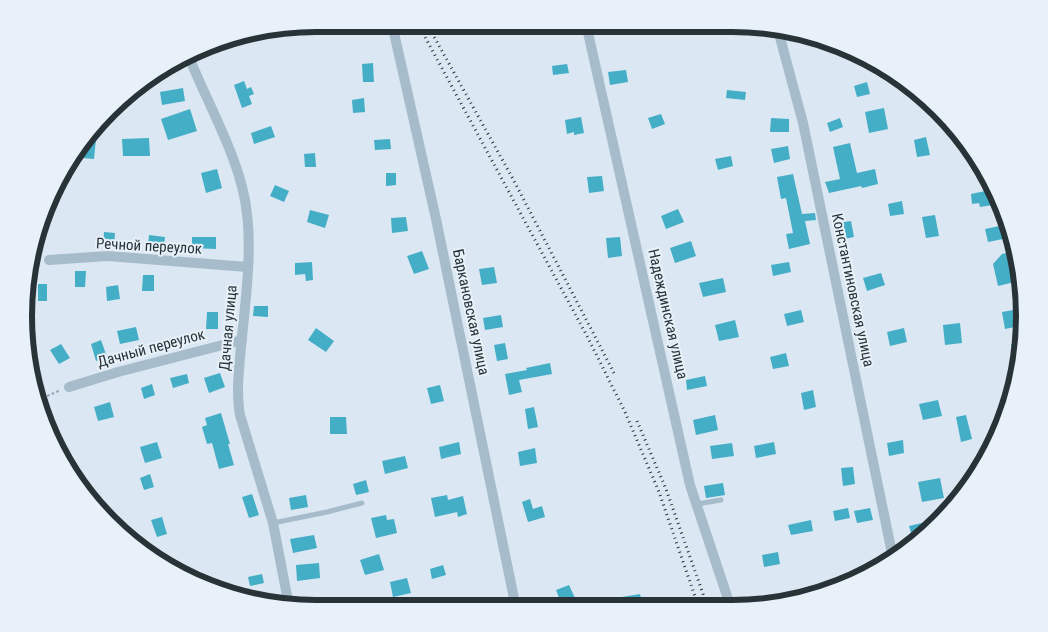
<svg xmlns="http://www.w3.org/2000/svg" width="1048" height="632" viewBox="0 0 1048 632" font-family="'Roboto Condensed',sans-serif">
  <style>
    .building { fill: #44aec7 }
    .lines { fill: none; stroke-linecap: round; stroke-linejoin: round }
    .path { stroke: #91a8b6; stroke-width: 2; stroke-dasharray: 2.5 2.5; stroke-linecap: butt }
    .lane { stroke: #a7bcca; stroke-width: 5 }
    .street { stroke: #a7bcca; stroke-width: 10 }
    .rail { stroke: #283337; stroke-width: 3; stroke-dasharray: 1 4; stroke-linecap: butt }
    .labels { text-anchor: middle; stroke-width: 4; stroke-linejoin: round; paint-order: stroke }
    .street-label { font-size: 15px; fill: #283337; stroke: #e8f1fa }
    .rim { fill: none; stroke: #283337; stroke-width: 6 }
  </style>
  <rect width="100%" height="100%" fill="#dbe7f2"/>
  <path class="building" d="M664 24H682V33H664Z
    M373 63 374 82H363L362 64Z
    M567 64 569 73 553 75 552 66Z
    M626 70 628 82 610 85 608 72Z
    M244 81 247 89 251 87 254 94 249 96 252 104 242 108 234 85Z
    M867 82 870 94 857 97 854 86Z
    M183 88 185 101 162 105 160 92Z
    M727 90 746 92 745 100 726 98Z
    M364 98 365 112 353 113 352 100Z
    M884 108 888 129 869 133 865 112Z
    M190 109 197 131 168 140 161 119Z
    M661 114 665 124 652 129 648 118Z
    M581 117 584 133 574 135V132L567 134 565 120Z
    M771 118 789 119V132H770Z
    M840 118 843 127 830 132 827 123Z
    M271 126 275 137 254 144 251 133Z
    M926 137 930 155 917 157 914 140Z
    M87 138 96 139 94 159 83 158 84 141Z
    M149 138 150 156H123L122 139Z
    M390 139 391 149 375 150 374 140Z
    M850 143 857 173 875 169 878 184 862 188 861 186 829 193 825 182 840 179 833 147Z
    M788 146 790 159 774 163 771 149Z
    M315 153 316 167H305L304 154Z
    M731 156 733 166 718 170 715 159Z
    M217 169 222 188 206 193 201 173Z
    M386 173H396V185L386 186Z
    M793 174 802 214 815 213 816 220 805 221 810 244 789 249 786 234 793 233 786 198 781 199 777 177Z
    M602 176 604 191 589 193 587 177Z
    M275 185 289 191 284 202 270 196Z
    M990 190 993 205 980 207 979 203 972 204 971 194Z
    M902 201 904 214 890 216 888 204Z
    M678 209 684 222 666 229 661 216Z
    M310 210 329 215 325 228 307 222Z
    M935 215 939 236 926 238 922 217Z
    M406 217 408 231 392 233 391 218Z
    M851 221 854 237 840 240 838 223Z
    M1004 225 1008 238 988 242 985 229Z
    M104 232 115 233 114 247 103 246Z
    M149 235 165 237 164 247 148 245Z
    M192 237H216V249L192 248Z
    M620 237 622 256 608 258 606 238Z
    M691 241 696 256 675 263 670 248Z
    M422 251 429 269 414 274 407 256Z
    M1015 251 1019 260V281L998 286 993 264 1002 254Z
    M312 262 313 280 306 281 305 274 295 275V263Z
    M789 262 791 272 773 276 771 265Z
    M494 267 497 283 482 285 479 269Z
    M75 271H86L85 287H75Z
    M881 273 885 285 867 291 863 278Z
    M143 275H154V291H142Z
    M723 278 726 292 703 297 699 283Z
    M38 284H47V301H38Z
    M118 285 120 299 107 301 106 287Z
    M254 306H268V317L253 316Z
    M1019 309V326L1005 329 1002 312Z
    M801 310 804 322 787 326 784 314Z
    M207 312H218V329H206Z
    M501 315 503 327 485 330 483 318Z
    M735 320 739 337 719 341 715 325Z
    M960 323 962 343 945 345 943 325Z
    M136 327 139 340 120 344 117 331Z
    M316 328 334 341 326 352 308 340Z
    M904 328 907 342 890 346 887 332Z
    M101 340 107 357 96 361 91 344Z
    M1019 342V365H1015L1011 344Z
    M505 343 508 359 497 361 494 345Z
    M61 344 70 358 59 364 50 350Z
    M786 353 789 366 773 369 770 357Z
    M550 363 552 374 519 380 522 392 509 395 505 374 527 370 526 368Z
    M220 373 225 387 209 393 204 378Z
    M187 374 189 383 173 388 170 378Z
    M705 376 707 386 687 390 686 380Z
    M152 384 155 395 144 399 141 388Z
    M440 385 444 401 431 404 427 388Z
    M813 390 816 407 804 410 801 393Z
    M938 400 942 416 923 420 919 404Z
    M110 402 114 417 98 421 94 407Z
    M534 407 538 427 528 429 525 409Z
    M221 413 230 444H228L234 465 219 469 212 443 207 444 202 427 207 425 205 418Z
    M715 415 718 430 696 435 693 420Z
    M966 415 972 439 961 442 956 417Z
    M330 417H346L347 434H330Z
    M903 440 904 453 889 456 887 443Z
    M157 442 162 458 145 463 140 447Z
    M459 442 461 454 441 459 439 447Z
    M774 442 776 454 756 458 754 446Z
    M732 443 734 456 712 459 710 446Z
    M535 448 537 463 520 466 518 452Z
    M405 456 408 468 385 474 382 461Z
    M853 467 855 484 843 486 841 468Z
    M150 474 154 487 144 490 140 478Z
    M940 478 944 498 922 502 918 482Z
    M366 480 369 492 356 495 353 484Z
    M723 483 725 495 706 498 704 486Z
    M252 494 259 515 249 518 242 497Z
    M306 495 308 507 291 510 289 498Z
    M447 495 448 500 463 496 467 514 458 517 457 512 435 517 431 498Z
    M530 499 533 509 542 506 545 517 528 522 522 502Z
    M848 508 850 518 835 521 833 511Z
    M870 508 873 520 857 523 854 511Z
    M386 515 387 520 394 519 397 533 376 538 371 518Z
    M162 517 167 534 157 537 151 520Z
    M811 520 813 531 791 535 788 525Z
    M926 522 928 531 912 536 909 526Z
    M314 535 317 548 293 553 290 539Z
    M778 552 780 564 764 567 762 555Z
    M379 554 384 570 365 575 360 560Z
    M319 563 320 578 297 581 296 565Z
    M443 565 446 575 432 579 430 569Z
    M262 574 264 583 250 586 248 577Z
    M407 578 411 593 393 597 390 582Z
    M832 582 834 589 818 594 816 585Z
    M569 585 575 598 561 603 556 590Z
    M640 594 643 608H624L622 597Z
    M361 598 362 608H337L336 600Z"/>
  <g class="lines">
    <path class="path" d="M38 400 61 390"/>
    <path class="lane" d="M697 504 721 500
      M273 523 327 512 362 503"/>
    <path class="street" d="M392 24 436 219 516 608
      M586 24 690 485 731 608
      M778 30 803 123 893 558
      M794 33 839 46
      M189 57C208 105 242 162 247 214 252 255 245 305 241 347 239 369 236 393 240 415L273 523 289 606
      M49 260 108 256 247 267
      M69 387 118 372 242 340"/>
    <path class="rail" d="M418 24 587 336 625 412 659 492 699 608
      M427 24 513 179 614 373
      M637 421 666 489 708 608"/>
  </g>
  <g class="labels">
    <g class="street-label">
      <text transform="translate(149 246) rotate(3)" y="5">Речной переулок</text>
      <text transform="translate(853 290) rotate(78)" y="5">Константиновская улица</text>
      <text transform="translate(471 312) rotate(78)" y="5">Баркановская улица</text>
      <text transform="translate(668 314) rotate(77)" y="5">Надеждинская улица</text>
      <text transform="translate(228 328) rotate(-85)" y="5">Дачная улица</text>
      <text transform="translate(151 348) rotate(-15)" y="5">Дачный переулок</text>
    </g>
  </g>
  <path d="M0 0H1048V632H0ZM316 32H732A284 284 0 0 1 1016 316V316A284 284 0 0 1 732 600H316A284 284 0 0 1 32 316V316A284 284 0 0 1 316 32Z" fill="#e8f1fa" fill-rule="evenodd"/>
  <path class="rim" d="M316 32H732A284 284 0 0 1 1016 316V316A284 284 0 0 1 732 600H316A284 284 0 0 1 32 316V316A284 284 0 0 1 316 32Z"/>
</svg>
